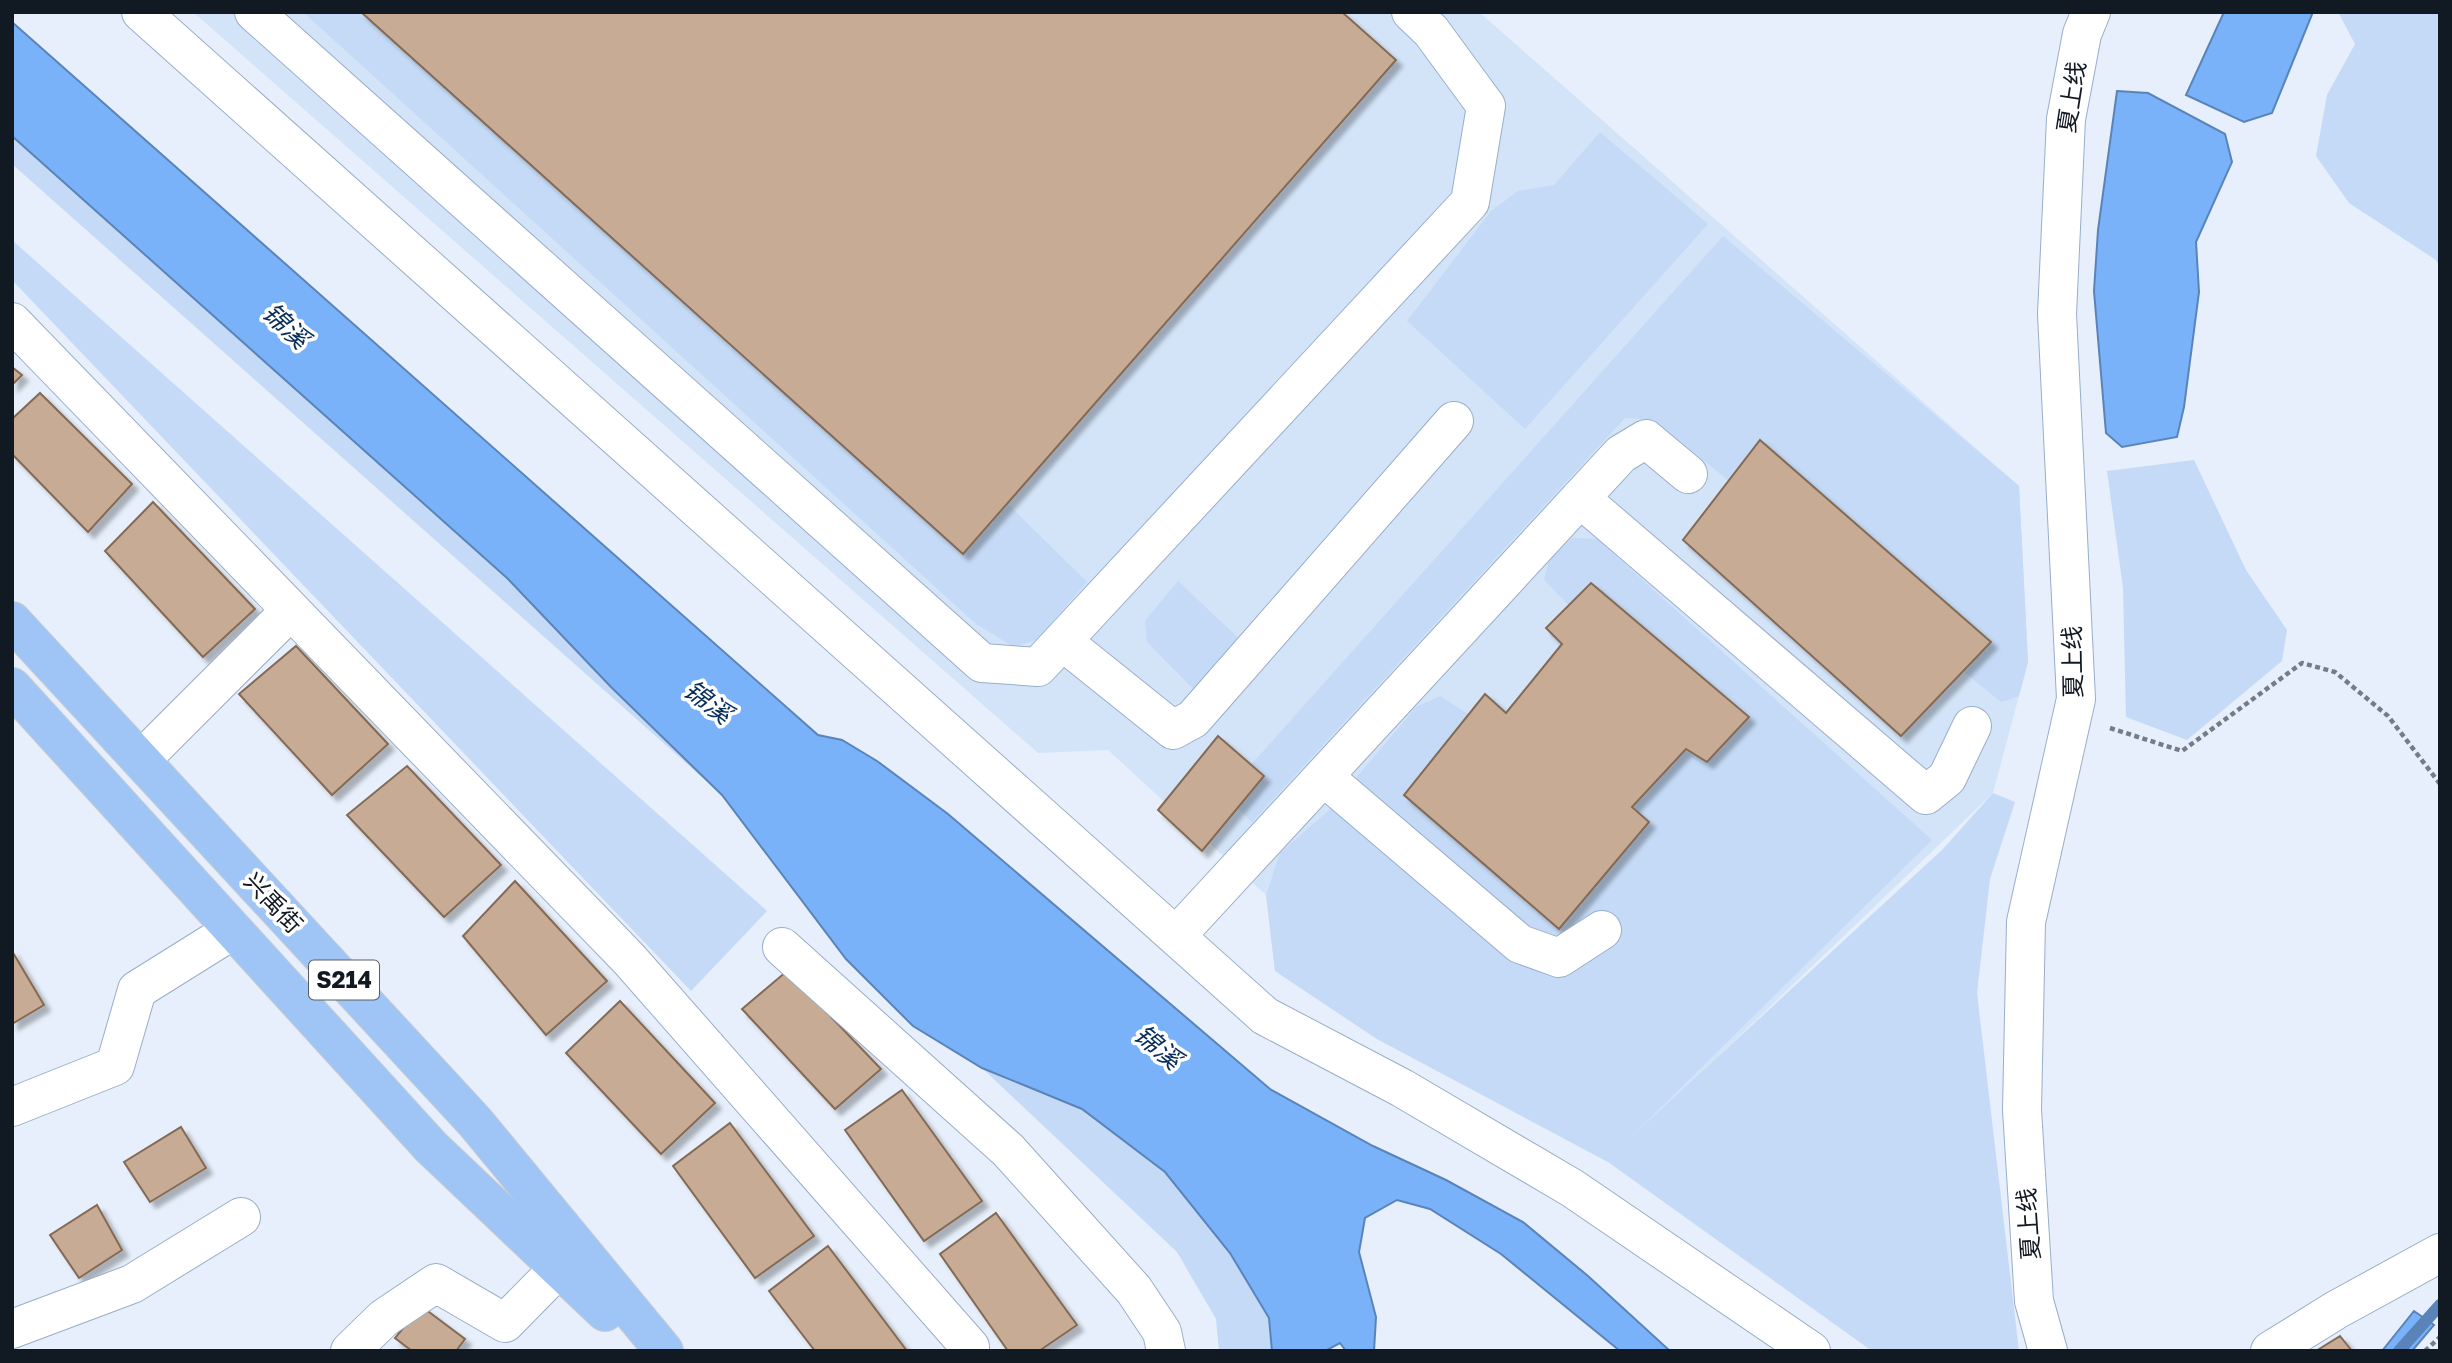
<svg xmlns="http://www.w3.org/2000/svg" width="2452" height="1363" viewBox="0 0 2452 1363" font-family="'Golos Text','Noto Sans SC',sans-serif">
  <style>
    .built { fill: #d3e4f9 }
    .green { fill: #c4daf6 }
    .water { fill: #7ab2f9; stroke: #5a84b9; stroke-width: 2 }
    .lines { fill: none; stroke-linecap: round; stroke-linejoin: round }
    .stream { stroke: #5a84b9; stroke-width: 12 }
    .building { fill: #c8ab94; stroke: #846a54; stroke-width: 2; filter: url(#shadow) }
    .minor-casing { stroke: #99aec9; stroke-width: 40 }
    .major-casing { stroke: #cbcccf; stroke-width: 40 }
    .path { stroke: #747c87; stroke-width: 4.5; stroke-dasharray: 5 3.5; stroke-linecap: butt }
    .minor { stroke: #fff; stroke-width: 38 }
    .major { stroke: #9ec5f5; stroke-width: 38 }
    .labels { text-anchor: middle; stroke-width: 7; stroke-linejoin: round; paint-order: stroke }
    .shield { fill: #fff; stroke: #585e65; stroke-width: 2 }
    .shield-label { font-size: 23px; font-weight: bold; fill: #111923 }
    .street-label { font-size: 24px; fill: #111923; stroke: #fff }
    .water-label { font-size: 26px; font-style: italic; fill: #082f5b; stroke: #fff }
  </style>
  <defs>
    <filter id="shadow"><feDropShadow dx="6" dy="6" stdDeviation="2" flood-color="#0004"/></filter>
  </defs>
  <rect width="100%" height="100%" fill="#e6effb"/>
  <path class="built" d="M193 12H1479L2019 486 2028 662 1993 793 1608 1162 1377 1039 1275 971 1266 895 1108 750 1038 753Z"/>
  <path class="green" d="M303 12H361L963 554 1008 504 1087 582 1036 640 1014 647 976 624Z
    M2338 12H2440V268L2436 260 2349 203 2316 156 2327 95 2355 44Z
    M1600 132 1708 224 1525 429 1407 321 1491 211 1518 191 1554 185Z
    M12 136 507 578 611 687 722 795 12 164Z
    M1723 236 2019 486 2028 662 2019 696 2001 702 1654 420 1625 418 1252 822 1224 795Z
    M12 240 767 911 691 991 12 280Z
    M2194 460 2246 570 2287 630 2282 661 2187 740 2126 717 2123 588 2107 471Z
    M1572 538 1597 539 1932 840 1630 1138 1943 849 1993 793 2015 802 1990 879 1977 993 2019 1351H1872L1608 1162 1377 1039 1275 971 1266 895 1280 853 1328 811 1416 707 1440 696 1507 739 1596 633 1544 580 1549 560Z
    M1178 581 1248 647 1204 700 1147 642 1145 621Z
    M982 1068 1082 1109 1165 1172 1230 1252 1269 1318 1272 1351H1219L1216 1319 1177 1252Z"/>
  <path class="water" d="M2224 12H2313L2272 113 2244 122 2186 95Z
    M12 22 818 735 842 740 877 761 948 814 1270 1089 1373 1146 1446 1180 1523 1222 1588 1276 1670 1351H1620L1501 1254 1430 1209 1397 1200 1365 1218 1359 1252 1376 1317 1374 1351H1346L1340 1343 1325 1351H1272L1269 1318 1230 1253 1165 1172 1082 1109 982 1068 913 1026 846 959 722 795 611 687 507 578 12 136Z
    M2117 91 2148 93 2225 134 2232 162 2196 242 2199 292 2184 407 2177 437 2122 447 2106 433 2094 291 2098 230Z
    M2414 1311 2434 1325 2412 1351H2382Z"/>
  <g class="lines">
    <path class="stream" d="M2399 1351 2440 1305"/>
  </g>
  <path class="building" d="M361 12H1342L1396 60 963 554Z
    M12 367 22 375 12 385Z
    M40 393 132 484 88 532 12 454V419Z
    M1760 440 1991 642 1901 736 1683 540Z
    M153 502 255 609 203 657 105 551Z
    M1591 583 1749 717 1707 762 1686 749 1632 807 1649 822 1559 929 1404 795 1485 694 1506 713 1562 644 1546 628Z
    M296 646 388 744 332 795 239 694Z
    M1218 736 1264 776 1202 851 1158 810Z
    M407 766 501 865 444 917 347 815Z
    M515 881 607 981 546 1035 463 936Z
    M12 951 44 1005 12 1024Z
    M787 971 881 1069 835 1109 742 1009Z
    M620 1001 715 1103 661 1154 566 1053Z
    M902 1090 982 1201 924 1241 845 1130Z
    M730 1123 814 1236 755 1278 673 1166Z
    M181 1127 206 1168 150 1202 124 1162Z
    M97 1205 122 1250 79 1278 50 1235Z
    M996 1213 1077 1325 1039 1351H1008L940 1254Z
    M828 1246 907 1351H815L769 1291Z
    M421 1306 465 1339 456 1351H412L395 1338Z
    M2340 1336 2352 1351H2316Z"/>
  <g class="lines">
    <g class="minor-casing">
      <path id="minor" d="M141 12 1265 1016 1402 1088 1572 1188 1811 1351
        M254 12 982 663 1038 667 1470 202 1486 106 1431 31 1411 12
        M12 322 629 959 970 1347V1351
        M1580 498 1926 795 1947 778 1972 726
        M1062 641 1173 730 1193 719 1454 421
        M141 760 291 610
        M1324 777 1520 944 1559 958 1602 930
        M1176 936 1621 454 1646 439 1688 474
        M782 947 1008 1150 1134 1290 1162 1332 1166 1351
        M12 1107 115 1066 137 990 233 930
        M12 1329 132 1284 241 1217
        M350 1351 384 1318 436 1283 505 1323 559 1268
        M2048 1351 2034 1301 2022 1110 2026 922 2076 699 2057 314 2066 119 2082 34 2091 12
        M2270 1351 2336 1310 2440 1253"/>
    </g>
    <g class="major-casing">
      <path id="major" d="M12 621 475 1122 664 1351
        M12 687 431 1147 605 1312"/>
    </g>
    <path class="path" d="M2110 728 2182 751 2302 663 2335 672 2388 716 2440 784
      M2425 1351 2440 1337"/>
    <use href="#minor" class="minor"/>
    <use href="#major" class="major"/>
  </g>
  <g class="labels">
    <rect class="shield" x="309" y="960.5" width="70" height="39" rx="5"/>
    <g class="shield-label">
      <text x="344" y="988">S214</text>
    </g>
    <g class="street-label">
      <text transform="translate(2072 97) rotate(-81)" y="8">夏上线</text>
      <text transform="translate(2073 662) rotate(-91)" y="8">夏上线</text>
      <text transform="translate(273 903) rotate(47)" y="8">兴禹街</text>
      <text transform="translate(2029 1224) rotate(-94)" y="8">夏上线</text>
    </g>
    <g class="water-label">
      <text transform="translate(286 326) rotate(43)" y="9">锦溪</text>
      <text transform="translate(708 702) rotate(37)" y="9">锦溪</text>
      <text transform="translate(1158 1047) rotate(40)" y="9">锦溪</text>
    </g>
  </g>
  <rect width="2452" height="1363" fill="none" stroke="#111923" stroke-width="28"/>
</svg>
